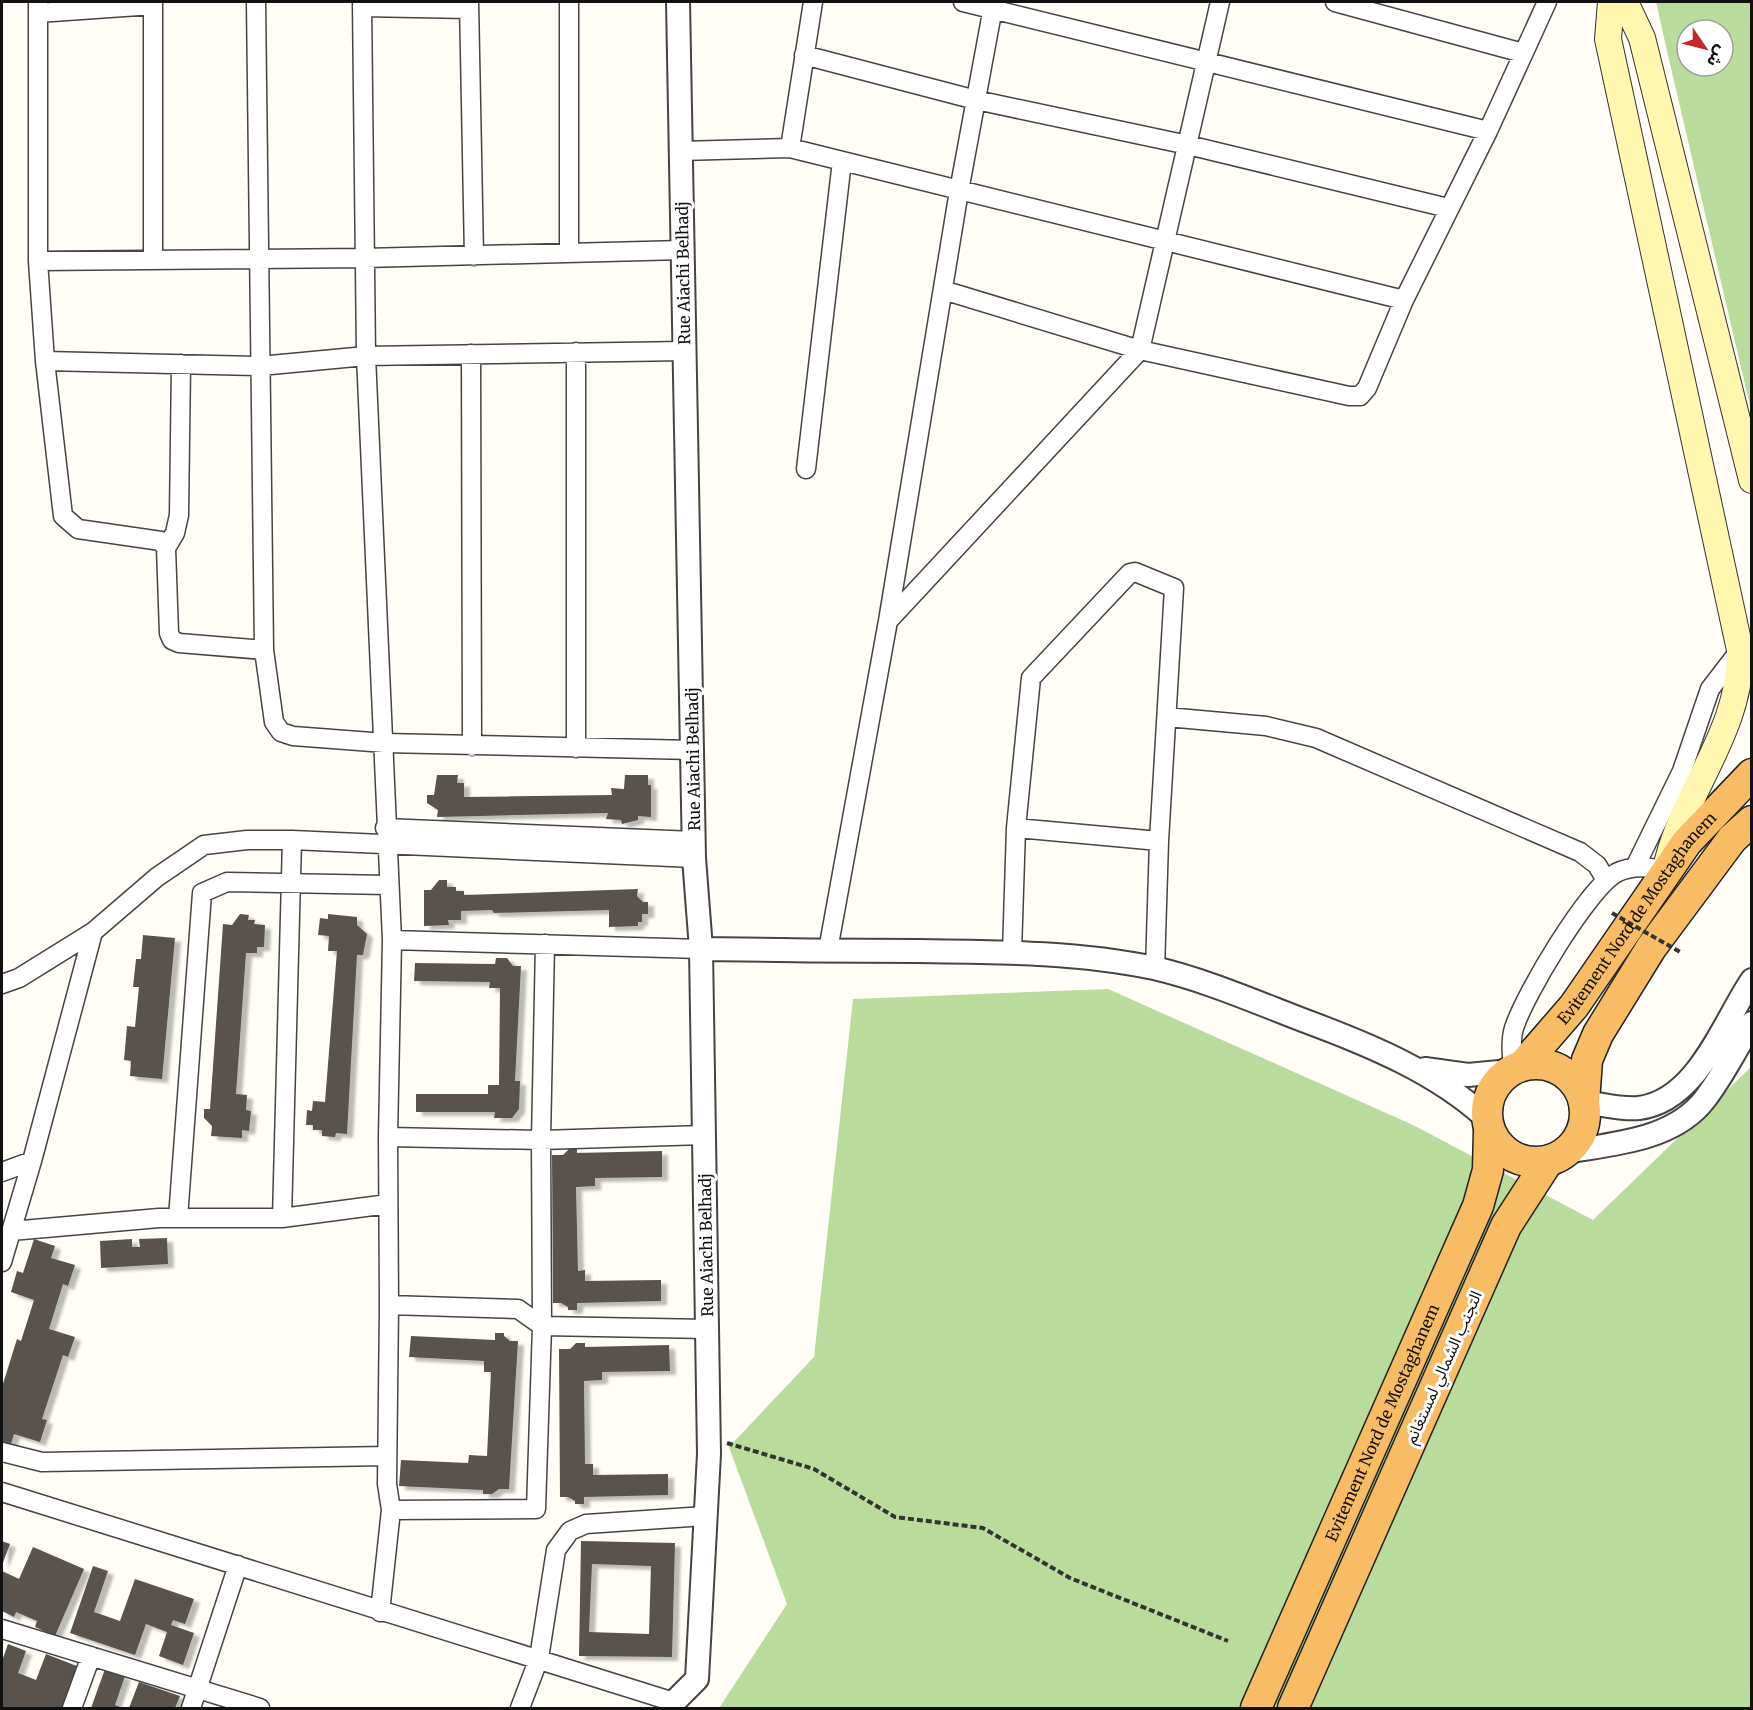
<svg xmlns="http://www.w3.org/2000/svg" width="1753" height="1710" viewBox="0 0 1753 1710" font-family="Merriweather,'Noto Sans Arabic',serif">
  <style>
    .forest { fill: #b9dc9c; fill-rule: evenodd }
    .building { fill: #5a524d; fill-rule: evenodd; filter: url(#shadow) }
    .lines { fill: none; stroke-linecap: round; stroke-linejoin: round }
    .minor-casing { stroke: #444; stroke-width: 21 }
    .tertiary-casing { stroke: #444; stroke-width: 26 }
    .secondary-casing { stroke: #333; stroke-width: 28 }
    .trunk-casing { stroke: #222; stroke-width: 33 }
    .path { stroke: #333; stroke-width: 4; stroke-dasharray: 6 3; stroke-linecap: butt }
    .minor { stroke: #fff; stroke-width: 18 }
    .tertiary { stroke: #fff; stroke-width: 22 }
    .secondary { stroke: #fff6b0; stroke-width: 26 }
    .trunk { stroke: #f7bc64; stroke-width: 30 }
    .path-bridge { stroke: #333; stroke-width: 4; stroke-dasharray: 6 3; stroke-linecap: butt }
    .labels { text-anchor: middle; stroke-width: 6; stroke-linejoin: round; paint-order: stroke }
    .street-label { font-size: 16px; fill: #111; stroke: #fff }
  </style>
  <defs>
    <filter id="shadow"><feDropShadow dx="6" dy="4" stdDeviation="1.5" flood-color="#0004"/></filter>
  </defs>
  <rect width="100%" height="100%" fill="#fffdf5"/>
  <path class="forest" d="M1656 2H1751V410L1667 51ZM1687 30H1723V66H1687Z
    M1108 989 1413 1125 1593 1220 1751 1067V1708H719L787 1604 729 1447 814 1357 853 999Z"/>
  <path class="building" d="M437 775H458L457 783H464V797L612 795 611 788 624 789 625 775H648V785H651V817L638 816V820L622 824 621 820 606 819 608 813 437 817 438 810 427 803V795H434Z
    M439 880H447V887H456V891H464V895L638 889 637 896 643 902H648V914H642V922H638V926L609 927V910L494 913 492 910 461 911V920H448L449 925 424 926V890H431Z
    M240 914 249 915 248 920H255L254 924 265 925 264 947H257V953H246L236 1094 247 1095 246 1110 251 1111 249 1131 242 1130V1138L211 1136 212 1126 204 1118V1109H210L223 924 232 925Z
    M328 914 357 917V925L367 934 363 955H357L347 1134 336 1133 335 1137 322 1136V1130H313V1125H306L307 1110 312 1111 313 1101 325 1102 337 951H328L329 936 318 935 320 918 328 919Z
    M143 935 175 938 162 1079 130 1076 131 1061 124 1060 127 1026 135 1027 139 987H133L136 959H141Z
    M496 958H507L513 966H521L515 1081H520L519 1109 512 1118H494L495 1112H416V1094H488V1085H499L500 988H489L490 982 414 981 415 963 495 964Z
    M569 1149H577V1153L662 1151V1177L595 1178V1186L576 1187 578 1271 585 1270V1281L661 1280V1301L577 1303V1310H568V1307L561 1303H553L552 1155H563Z
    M167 1238 168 1264 101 1268 100 1241 132 1239V1247H140L139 1239Z
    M34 1239 55 1246 51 1258 75 1265 68 1286 63 1284 49 1329 75 1337 68 1357 63 1355 42 1419 47 1420 40 1442 14 1434 11 1444 2 1442V1387L17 1339 21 1341 34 1300 11 1292 17 1271 23 1273Z
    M495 1333H504V1336L510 1341H518L509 1489H499L492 1494H483V1490L399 1486 401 1460 468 1463 469 1455 487 1456 491 1372H484V1361L409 1357 411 1336 495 1340Z
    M576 1343H585V1347L669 1345 670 1371 602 1372V1380L584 1381 585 1464H593V1475L668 1474V1495L584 1497V1504H575V1501L568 1497H560L559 1349H570Z
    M2 1541 10 1544 2 1565Z
    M581 1541 675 1543 672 1657 579 1656ZM592 1564 651 1566 649 1634 589 1632Z
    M33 1547 84 1569 55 1636 35 1627 37 1621 16 1612 14 1617 2 1611V1571L19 1579Z
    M93 1566 108 1571 94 1612 120 1621 135 1579 194 1599 185 1624 173 1620 171 1625 194 1633 183 1665 159 1656 167 1632 146 1624 135 1655 70 1633Z
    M8 1644 26 1651 18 1673 36 1680 46 1654 87 1670 72 1708H2V1661Z
    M105 1669 125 1676 115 1705 123 1708H91Z
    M139 1682 180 1696 175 1708H129Z"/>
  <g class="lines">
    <g class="minor-casing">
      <path id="minor" d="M38 2V261L45 361 63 516 78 529 161 541 166 548 169 633 172 640 179 643 264 650
        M256 2 264 650 274 722 281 732 293 736 385 743 693 750
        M362 2 366 356 392 940 388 1137 389 1305 387 1484 391 1510 380 1612
        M469 2 474 256
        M963 2 1488 131
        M1335 2 1523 53
        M362 7 469 9
        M38 13 153 5
        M804 55 976 100 1188 145 1448 208
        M790 148 813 2
        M680 151 790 148 1404 300
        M569 252V2
        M153 260V2
        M38 261 365 258 683 250
        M943 290 1140 350 1349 396H1360L1367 388 1404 300 1488 131 1547 2
        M576 352V748
        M471 354 472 746
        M45 361 260 366 366 356 685 351
        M806 469 842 161
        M166 548 175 533 179 515 181 364
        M888 621 1140 350 1220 2
        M1167 717 1266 726 1316 738 1580 852 1597 865 1606 880
        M385 828 694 841
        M1016 828 1159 841
        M1635 867 1682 771 1710 689 1740 650
        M392 940 701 949
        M545 944 541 1140 704 1135
        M828 950 888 621 959 191 994 2
        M1012 952 1016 828 1031 678 1130 573 1135 572 1174 588 1159 841 1155 969
        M2 984 19 978 93 932 157 877 204 845 247 840H292L694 858
        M1513 1069C1512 1056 1510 1041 1514 1028 1525 994 1587 890 1616 873 1632 865 1648 866 1665 871
        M388 1137 541 1140 542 1326 518 1309 389 1305
        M2 1172 32 1161
        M178 1218 202 893 227 882 388 885
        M282 1218 292 840
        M11 1231 159 1218H282L388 1204
        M2 1262 32 1161 93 932
        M2 1452 42 1462 387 1456
        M2 1492 674 1702
        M391 1510 536 1509 542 1326 707 1329
        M2 1629 260 1708
        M72 1708 91 1656
        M191 1708 238 1565
        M520 1708 539 1658 556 1550 570 1531 586 1524 705 1516"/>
    </g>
    <g class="tertiary-casing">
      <path id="tertiary" d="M701 949C774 950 846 951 919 951 997 952 1077 952 1154 968 1206 980 1258 1003 1308 1022 1370 1045 1437 1073 1486 1118
        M1425 1069 1468 1075 1510 1071
        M1584 1102C1602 1104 1621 1110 1639 1108 1697 1101 1723 1023 1752 980
        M1566 1152C1610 1144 1667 1141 1700 1105 1718 1085 1737 1047 1752 1023
        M671 1708 674 1702 697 1679 709 1454 701 949 694 858 678 2"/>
    </g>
    <g class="secondary-casing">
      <path id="secondary" d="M1611 2 1608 39 1740 650C1742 728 1687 787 1668 860
        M1625 2 1642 38 1752 480"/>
    </g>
    <g class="trunk-casing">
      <g id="trunk">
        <circle cx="1536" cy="1113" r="49"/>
        <path id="s1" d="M1523 1065 1574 1006 1687 842 1752 774"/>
        <path d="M1584 1102 1587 1060 1598 1034 1651 948 1732 839 1752 821"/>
        <path id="s2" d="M1256 1708 1478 1206 1488 1170 1489 1131"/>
        <path d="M1293 1708 1506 1226 1548 1161"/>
      </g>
    </g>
    <path class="path" d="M727 1443 814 1469 895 1517 983 1528 1070 1578 1228 1641"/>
    <use href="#minor" class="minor"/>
    <use href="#tertiary" class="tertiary"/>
    <use href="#secondary" class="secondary"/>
    <use href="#trunk" class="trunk"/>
    <path class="path-bridge" d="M1612 913 1680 952"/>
  </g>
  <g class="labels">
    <g class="street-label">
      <text transform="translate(683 273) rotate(-91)" y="6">Rue Aiachi Belhadj</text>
      <text transform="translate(693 759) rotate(-91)" y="6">Rue Aiachi Belhadj</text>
      <text dy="6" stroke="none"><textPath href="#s1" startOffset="186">Evitement Nord de Mostaghanem</textPath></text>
      <text transform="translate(706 1245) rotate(-91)" y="6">Rue Aiachi Belhadj</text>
      <text transform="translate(1443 1367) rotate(-66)" y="6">التجنب الشمالي لمستغانم</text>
      <text dy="6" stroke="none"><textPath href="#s2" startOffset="312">Evitement Nord de Mostaghanem</textPath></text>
    </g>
  </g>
  <rect width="1753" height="1710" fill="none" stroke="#111111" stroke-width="6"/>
  <g transform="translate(1705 48) rotate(125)"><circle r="28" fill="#ffffff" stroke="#a0a0a0" stroke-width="1.5"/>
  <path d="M0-4.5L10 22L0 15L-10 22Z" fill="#c4262e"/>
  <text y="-9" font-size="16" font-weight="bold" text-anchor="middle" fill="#111111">ش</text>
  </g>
</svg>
